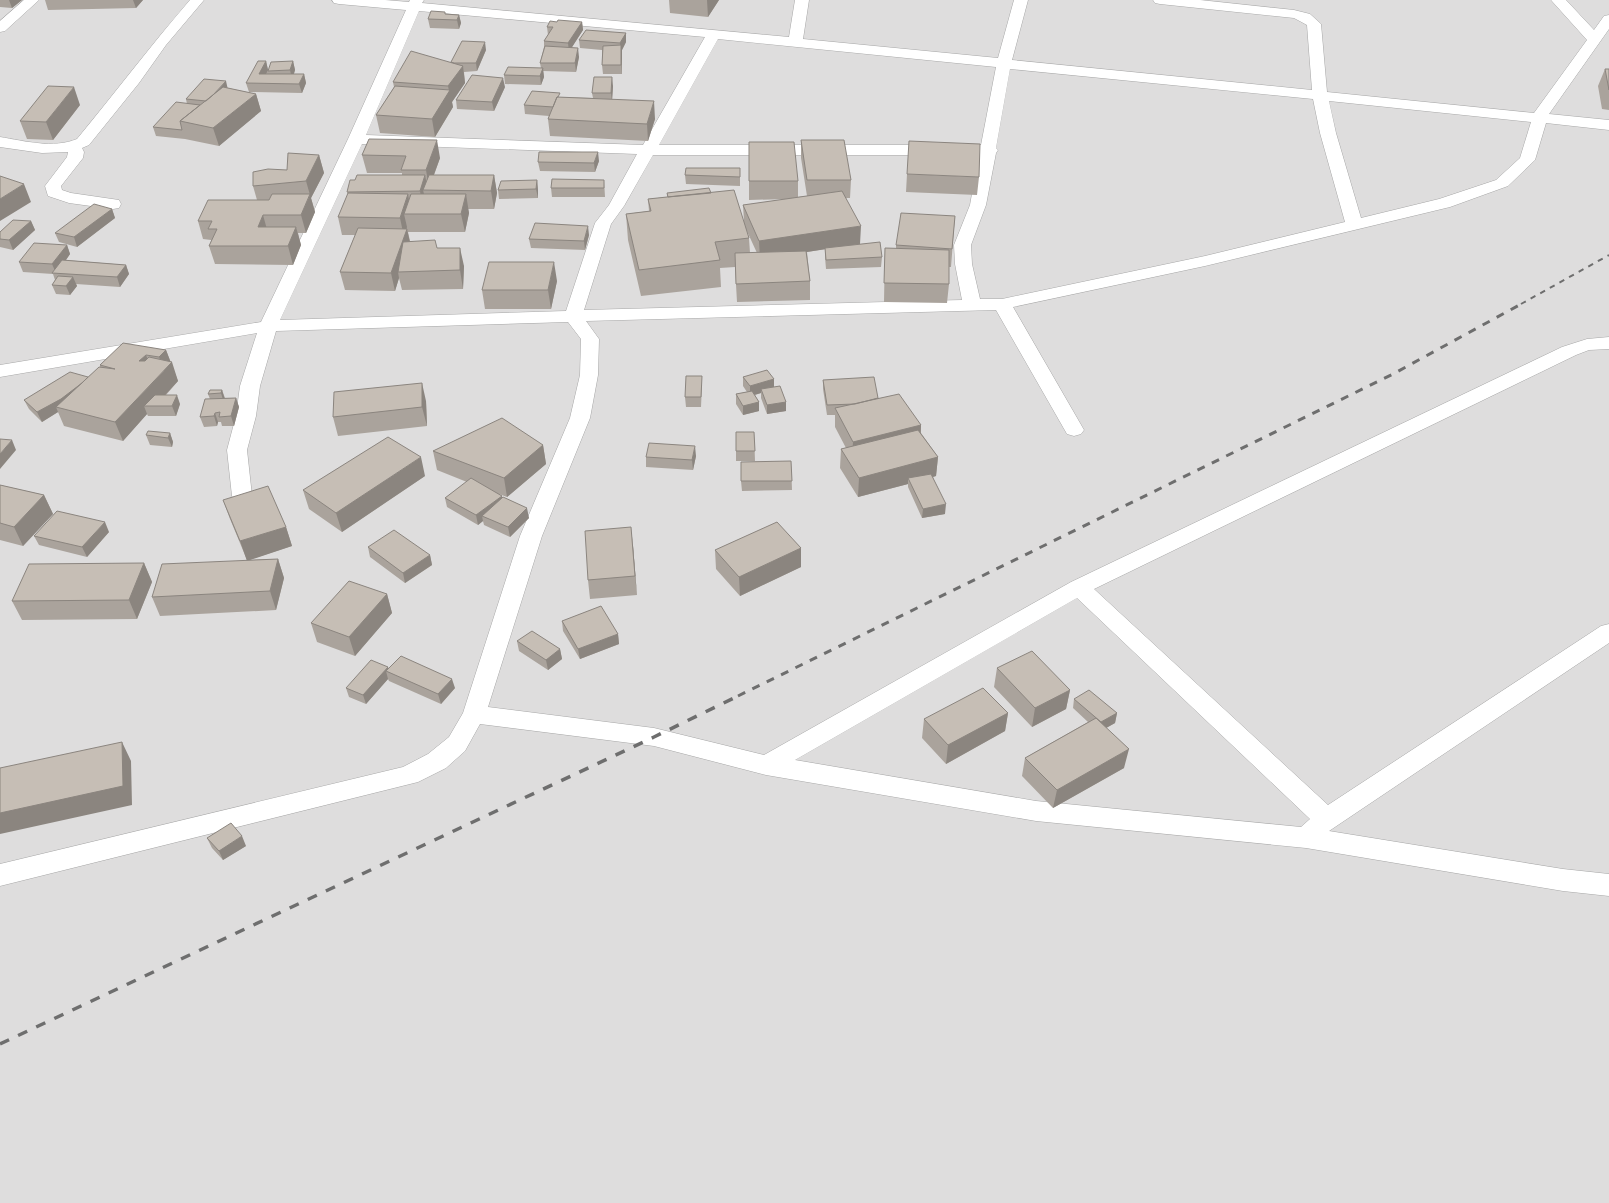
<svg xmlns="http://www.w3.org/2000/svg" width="1609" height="1203" viewBox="0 0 1609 1203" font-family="Ubuntu,sans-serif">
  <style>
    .residential { fill: #dedddd }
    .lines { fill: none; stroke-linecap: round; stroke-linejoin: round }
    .street-casing { stroke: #a7a7a7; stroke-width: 1 }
    .street { fill: #fff; fill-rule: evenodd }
    .rail-far2 { stroke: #6e6e6e; stroke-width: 2; stroke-dasharray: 5.5 5.5; stroke-linecap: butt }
    .rail-far1 { stroke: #6e6e6e; stroke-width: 3; stroke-dasharray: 8 8; stroke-linecap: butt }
    .rail { stroke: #6e6e6e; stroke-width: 3.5; stroke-dasharray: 10 10; stroke-linecap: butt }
    .wall { fill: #aaa39c; fill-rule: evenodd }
    .shaded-wall { fill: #8b857f }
    .building { fill: #c6beb5; stroke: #8b857f }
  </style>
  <rect width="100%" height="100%" fill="#f1efe6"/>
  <path class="residential" d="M0 0H1609V1203H0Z"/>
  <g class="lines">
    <g class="street-casing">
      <path id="street" d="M24 0H39L5 31 0 32V21Z
        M190 0H204L166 45 139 83 89 145 82 148 84 152 83 158 61 186 62 190 71 193 119 200 121 204 119 208 113 209 69 203 48 196 45 186 67 157 68 152 42 153 0 147V137C25 141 53 149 77 139 115 93 151 45 190 0Z
        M332 0H385L409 2 410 0H424L422 3 789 37 795 0H809L803 39 998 58 1014 0H1028L1012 60 1312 90 1307 25 1294 18 1160 4 1155 3 1153 0H1200L1294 10 1310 14 1321 24 1327 92 1534 113 1587 40 1551 0H1566L1594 30 1604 16 1609 15V29L1549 114 1609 120V130L1546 123 1535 160 1508 186 1450 207 1205 266 1013 307 1084 430 1081 434 1074 436 1067 434 996 310 586 321 599 339 598 375 590 418 542 536 488 707 654 728 764 755 1071 582 1562 347 1587 339 1609 337V349L1589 350 1576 355 1094 589 1328 805 1601 626 1609 624V643L1329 831 1563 869 1609 874V896L1563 891 1306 848 1036 821 766 775 654 746 480 724 465 751 446 768 418 782 0 886V864L403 767 428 754 449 737 463 713 520 536 570 418 580 375 581 339 568 322 276 331 260 386 256 416 247 450 252 496 249 501 242 503 235 501 232 496 227 450 236 416 240 386 257 333 0 377V365L261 322 348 139 406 10 339 4 334 3ZM419 11 705 37 643 145 366 135ZM718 39 996 67 981 145H659ZM1010 69 1313 99 1320 133 1345 222 1205 256 1002 299H980L972 264 971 245 986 205 996 153 998 150 996 148ZM1329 101 1531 122 1520 158 1496 180 1439 199 1361 218 1336 133ZM362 144 637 154 609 205 595 223 566 311 280 320ZM653 155H979L970 205 954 245 955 264 962 300 584 310 611 224 624 206ZM1077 598 1310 819 1301 827 1036 801 795 760Z"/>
    </g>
    <use href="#street" class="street"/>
    <path class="rail-far2" d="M1521 304 1609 255"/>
    <path class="rail-far1" d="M738 696 1393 374 1523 303"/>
    <path class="rail" d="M0 1044 654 737 740 695"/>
  </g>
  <path class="wall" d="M0 0H22L12 8 0 7Z
    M45 0H143L136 8 48 10Z
    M669 0H719L708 17 670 13Z
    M446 14 459 15 461 23 459 29 430 28 428 19Z
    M557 22H582L583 30 571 48 579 57 576 72 543 71 544 77 541 85 505 84 504 75 541 68 540 63 544 47V41L548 35 547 27Z
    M626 33V42L622 50V74H603L602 65V50L580 48 579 40Z
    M486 50 477 71 464 72 465 83 452 102 453 107 435 137 380 133 376 115 394 87 393 82Z
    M266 61 268 70 293 61 295 70 294 74H304L306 83 302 93 249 92 246 83Z
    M1605 69H1609V110L1602 109 1598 86Z
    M613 86 612 99 655 119 648 141 550 136 548 119 549 116 525 114 524 105 561 97 593 98 592 93Z
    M505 87 494 111 457 109 456 100Z
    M228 88 256 94 261 111 219 146 185 139 156 136 153 127 187 104 186 99Z
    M80 105 53 140 27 139 20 121Z
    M369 139 440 158 434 175H494L497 193 494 209H468L469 213 465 232H408L410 241 437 248 464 266 463 289 402 290 399 278 395 291 345 290 340 272 355 235H342L338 217 348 194 347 192 355 180 402 175V173H367L362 155Z
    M801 140 851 180 850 198H846L860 244 882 257 881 267 826 269 825 257V249L807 252 810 281V300L737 302 735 267 720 268 721 287 641 296 628 240 626 214 649 211 648 199 667 197V193H711L744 221 743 205 787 199 749 200V181H798V197L807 196 801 158ZM746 229 757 253H750L749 238Z
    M319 155 324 173 311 198 315 212 306 233H298L301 245 293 265 215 264 209 246 211 241V240L203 239 198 221 257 200 253 186 287 170Z
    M599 161 595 172 540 171 538 162Z
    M740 168V186L686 184 685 175Z
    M907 174 979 177 977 195 906 192Z
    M537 180 538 190V198L499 199 498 190Z
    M604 180 605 197H552L551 188Z
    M112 209 115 218 77 247 59 242 55 233Z
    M955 216 951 267H949V284L947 303 884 302 885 248 896 249V245Z
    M31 221 35 230 13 250 0 247V232Z
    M589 235 585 250 531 248 529 239Z
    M67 245 70 254 66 260 126 265 129 274 120 287 76 284 77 286 70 295 56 294 52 285 55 280 53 274 23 272 19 262Z
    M557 281 551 309H485L482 290Z
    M166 350 178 381 166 395 180 404 176 416H148L147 414 123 441 64 426 58 412 42 422 29 409 24 400 88 377 100 367V365Z
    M743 377 774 379V387L786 402V411L767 414 761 398V393L755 395 759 402V411L743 415 736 404V394L747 392 743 386Z
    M823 380 878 398 921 425V433L938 457 936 476 933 477 945 514 922 518 908 487V484L858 497 840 468 841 449 846 448 835 427V415H827L823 389Z
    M702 385 701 407H686L685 397Z
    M222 390 225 398H236L239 407 234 426H222L221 422H218L217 426 204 427 200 417 210 399 208 394Z
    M426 401 427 426 338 436 333 417Z
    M736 432H754L755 461H736Z
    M170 433 173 442 172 447 150 445 146 435Z
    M543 445 546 464 507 497 499 494 502 496V498L529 518 510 537 484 525 483 521 478 525 447 507 445 498 467 482 437 470 433 451Z
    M696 456 693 470 646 467V457Z
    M791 461 792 490 742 491 741 481Z
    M425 476 342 532 309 509 303 490Z
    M0 485 44 495 53 514 23 546 0 540Z
    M223 500 286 527 292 546 249 560 278 559 284 578 276 610 160 616 152 597 247 560 230 519Z
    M109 532 87 557 39 545 34 536Z
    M633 546 637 595 590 599 588 580Z
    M368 547 430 555 432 565 405 583 370 557Z
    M801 548V567L740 596 716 569 715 550Z
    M144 563 152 582 137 619 22 620 12 601Z
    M387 594 392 613 355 656 317 642 311 623Z
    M562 621 618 634 619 644 580 659 563 631Z
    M517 641 560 649 562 659 548 670 519 651Z
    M997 668 1070 690 1066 709 1032 727 994 687Z
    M389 669 455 688 441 704 389 681 388 679 366 704 349 697 346 688Z
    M1074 699 1117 713 1115 723 1106 728 1124 768 1053 808 1022 776 1025 758 1088 722 1073 708Z
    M1008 713 1005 731 946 764 922 738 924 719Z
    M207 838 246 846 223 860 212 848Z"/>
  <path class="shaded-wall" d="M9 0H22L12 8Z
    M133 0H143L136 8Z
    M707 0H719L708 17Z
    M459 15 461 23 459 29 457 20Z
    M582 22 583 30 569 52 568 43Z
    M626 33V42L622 50V74L620 43Z
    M485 42 486 50 477 71 476 63Z
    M578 48 579 57 576 72 575 63Z
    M266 61 268 70 262 82 259 74Z
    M293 61 295 70 292 79 290 70Z
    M463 66 465 83 452 102 453 107 435 137 432 119 449 91 448 86Z
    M543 68 544 77 541 85 540 76Z
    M304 74 306 83 302 93 299 84Z
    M612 77 613 86 612 102 611 93Z
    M503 78 505 87 494 111 492 102Z
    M226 81 228 90 208 101Z
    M74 87 80 105 53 140 46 122Z
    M256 94 261 111 219 146 213 128Z
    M654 101 655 119 648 141 647 124Z
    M437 140 440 158 429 188 426 170Z
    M598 152 599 161 595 172 594 163Z
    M319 155 324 173 311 198 315 212 306 233 301 215 310 195 306 181Z
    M425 175 428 190H423L426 202 423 210 420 191Z
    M494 175 497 193 494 209 491 191Z
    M537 180 538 190V198L536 189Z
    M24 184 31 202 0 221V199Z
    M408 194 411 212 404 214 407 227 404 237 400 218Z
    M466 194 469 213 465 232 461 214Z
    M112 209 115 218 77 247 74 237Z
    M263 215 268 233 258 227Z
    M31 221 35 230 13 250 9 240Z
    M588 226 589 235 585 250 584 241Z
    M861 226 860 244 760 259 759 241Z
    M296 227 301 245 293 265 288 246Z
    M407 229 411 247 398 272 399 278 395 291 391 273Z
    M67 245 70 254 57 273H56L52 264Z
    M460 248 464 266 463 289 460 270Z
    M554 262 557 281 551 309 548 290Z
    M126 265 129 274 120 287 117 277Z
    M73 277 77 286 70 295 66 286Z
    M166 350 171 363 172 362 178 381 155 406H144L147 414 123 441 115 422 164 371 159 357Z
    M146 355 153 373 139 361Z
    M89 378 56 407 58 412 42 422 37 412Z
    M774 379V389H761V393L750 396V386Z
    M422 383 426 401 427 426 422 407Z
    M222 390 225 400 224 403 221 393Z
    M177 395 180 404 176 416 172 406Z
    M236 398 239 407 234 426 231 416Z
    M759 402V411L743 415V406Z
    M786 402V411L767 414V405Z
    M215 413 218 422 217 426 214 416Z
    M921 425 920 444 852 461 853 442Z
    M170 433 173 442 172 447 168 438Z
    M12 440 16 450 0 469V454Z
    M543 445 546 464 507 497 504 478Z
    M695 446 696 456 693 470 692 460Z
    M421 457 425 476 342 532 336 513Z
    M938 457 936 476 911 483 908 478V484L858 497 859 478Z
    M44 495 53 514 23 546 14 527Z
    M502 496 503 505 482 516 483 521 478 525 476 515Z
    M946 504 945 514 922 518 923 509Z
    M527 508 529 518 510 537 508 527Z
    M105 522 109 532 87 557 82 547Z
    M286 527 292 546 247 561 240 541Z
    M631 527 633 546 637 595 635 576Z
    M801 548V567L740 596 739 577Z
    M430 555 432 565 405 583 403 573Z
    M278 559 284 578 276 610 270 591Z
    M144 563 152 582 137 619 129 600Z
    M387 594 392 613 355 656 349 637Z
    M618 634 619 644 580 659 578 649Z
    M560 649 562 659 548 670 546 660Z
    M388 667 390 673 386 671 388 679 366 704 363 695Z
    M452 679 455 688 441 704 438 694Z
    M1070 690 1066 709 1032 727 1035 708Z
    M1008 713 1005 731 946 764 948 745Z
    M1117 713 1115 723 1099 732 1101 722Z
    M122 742 131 761 132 805 0 834V813Z
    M1129 749 1124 768 1053 808 1057 790Z
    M242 836 246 846 223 860 219 851Z"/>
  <path class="building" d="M431 11 445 12V14L459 15 457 20 428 19Z
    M558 20 582 22 568 43 544 41 553 27H547L550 21 557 22Z
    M586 30 626 33 620 43 579 40Z
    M462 41 485 42 476 63H454L451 62Z
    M621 45V65H602L603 46Z
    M545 46 578 48 575 63H540Z
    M411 51 463 66 448 86 393 82Z
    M258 61H266L259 74H304L299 84 246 83Z
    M293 61 290 70 268 71 271 62Z
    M508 67 543 68 540 76 504 75Z
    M1605 69H1609V90Z
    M472 75 503 78 492 102 456 100Z
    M594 77H612L611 93H592Z
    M204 79 226 81 213 95 206 101 186 99Z
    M48 86 74 87 46 122 20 121Z
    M395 86 450 90 432 119 376 115Z
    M223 87 256 94 213 128 180 121Z
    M532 91 560 93 558 97H557L553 107 524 105Z
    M557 97 654 101 647 124 548 119Z
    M176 102 200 105 180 121 182 130 153 127Z
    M369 139 437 140 426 170H401L406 156 362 155Z
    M801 140H844L851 180H807Z
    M909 141 980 144 979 177 907 174Z
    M749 142H794L798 181H749Z
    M539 152H598L594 163 538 162Z
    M288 153 319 155 306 181 253 186V172L268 169 287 170Z
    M686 168H740V177L685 175Z
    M357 175H425L420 191 347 192 350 180H355Z
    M429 175H494L491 191 423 190Z
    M0 176 24 184 0 199Z
    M552 179 604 180V188H551Z
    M537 180 536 189 498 190 501 181Z
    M709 188 711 193 668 197 667 193Z
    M734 190 749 238 715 242 720 260 639 270 626 214 651 211 648 199Z
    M842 191 861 226 759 241 743 205Z
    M348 193 408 194 400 218 338 217Z
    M272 194H310L301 215H263L258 227H296L288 246H209L217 229H208L212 221H198L208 200H269Z
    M411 194H466L461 214H404Z
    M94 204 112 209 74 237 55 233Z
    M901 213 955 216 952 249 896 245Z
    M13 220 31 221 9 240 0 239V232Z
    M535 223 588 226 584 241 529 239Z
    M358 228 407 229 391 273 340 272Z
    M435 240 437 248H460V270L398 272 403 242Z
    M880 242 882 257 826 260 825 248Z
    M34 243 67 245 52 264 19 262Z
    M885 248 949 250V284L884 283Z
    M806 251 810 281 736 284 735 253Z
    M62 260 126 265 117 277 52 273Z
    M489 262H554L548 290H482Z
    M58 276 73 277 66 286 52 285Z
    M123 343 166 350 159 357 146 355 139 361H145L149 357 172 362 115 422 56 407 99 367 115 369 100 365Z
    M767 370 774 379 750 386 743 377Z
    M70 372 88 377 82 383 61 399 37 412 24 400Z
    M686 376H702L701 397H685Z
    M874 377 878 398 855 404 827 405 823 380Z
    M422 383V407L333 417 334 392Z
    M780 386 786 402 767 405 761 389Z
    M210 390H222L221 393 208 394Z
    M752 391 759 402 743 406 736 394Z
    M899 394 921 425 853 442 835 408Z
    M155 395H177L172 406H144Z
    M236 398 231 416 219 417 220 412 215 413 214 416 200 417 205 399Z
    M502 418 543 445 504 478 433 451Z
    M918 430 938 457 859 478 841 449Z
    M148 431 170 433 168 438 146 435Z
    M736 432H754L755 451H736Z
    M388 437 421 457 336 513 303 490Z
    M0 439 12 440 0 454Z
    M649 443 695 446 692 460 646 457Z
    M791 461 792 481H741V462Z
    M931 474 946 504 923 509 908 478Z
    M471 478 502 496 476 515 445 498Z
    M0 485 44 495 14 527 0 523Z
    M268 486 286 527 240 541 223 500Z
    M503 497 527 508 508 527 482 516Z
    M57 511 105 522 82 547 34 536Z
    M777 522 801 548 739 577 715 550Z
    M631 527 635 576 588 580 585 531Z
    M394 530 430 555 403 573 368 547Z
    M278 559 270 591 152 597 162 564Z
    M144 563 129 600 12 601 29 564Z
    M349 581 387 594 349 637 311 623Z
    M601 606 618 634 578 649 562 621Z
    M532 631 560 649 546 660 517 641Z
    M1032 651 1070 690 1035 708 997 668Z
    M401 656 452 679 438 694 386 671Z
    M371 660 388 667 363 695 346 688Z
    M983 688 1008 713 948 745 924 719Z
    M1089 690 1117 713 1101 722 1074 699Z
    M1096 718 1129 749 1057 790 1025 758Z
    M122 742 123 786 0 813V768Z
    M231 823 242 836 219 851 207 838Z"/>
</svg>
